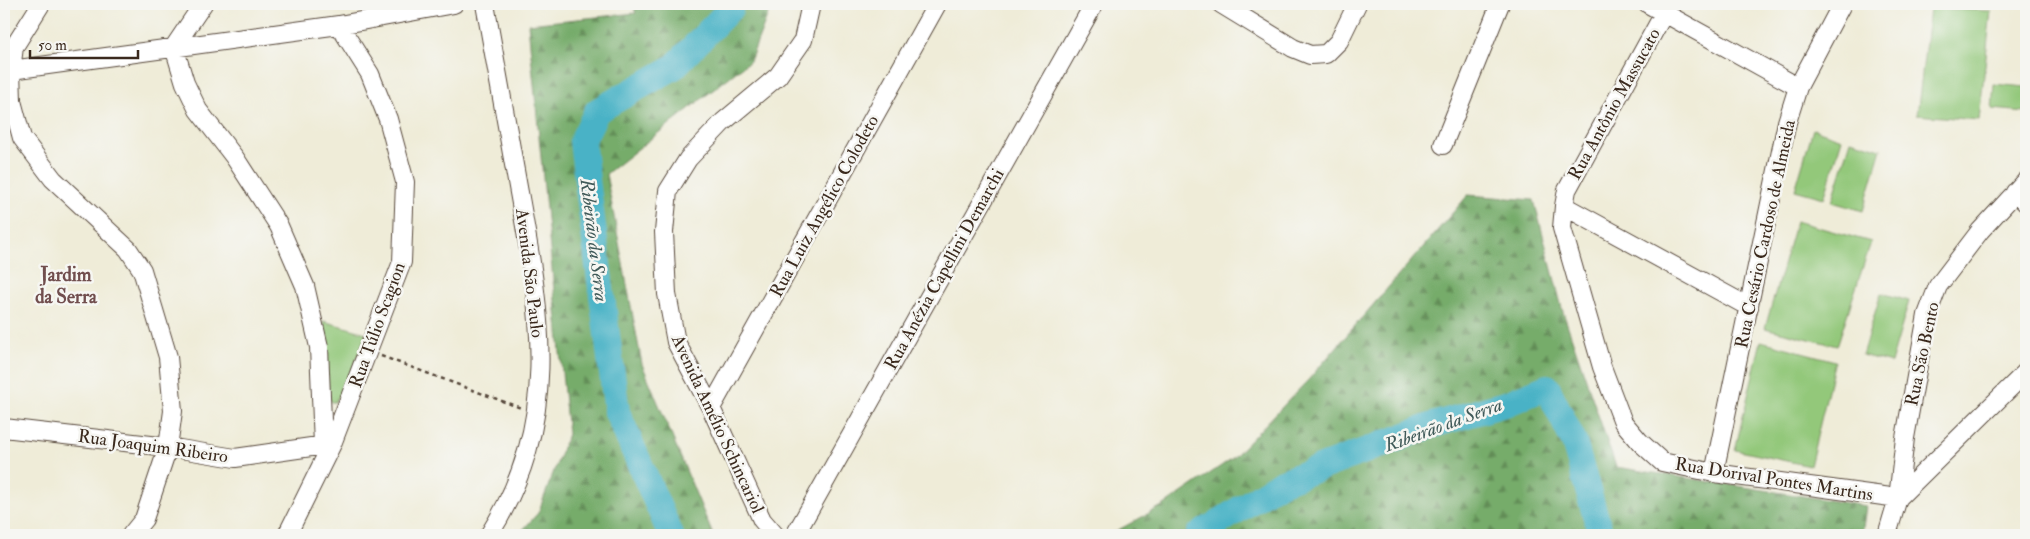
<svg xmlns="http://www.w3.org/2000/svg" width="2030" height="539" viewBox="0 0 2030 539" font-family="'IM FELL Double Pica',serif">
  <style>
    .forest { fill: url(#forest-firs); stroke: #586b44 }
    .green { fill: #93c87a; stroke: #67794c }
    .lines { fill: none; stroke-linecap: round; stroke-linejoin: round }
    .river { stroke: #48b2c6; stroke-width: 26 }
    .minor-casing { stroke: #56473a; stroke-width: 20 }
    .path { stroke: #56473a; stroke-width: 2.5; stroke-dasharray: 4 4; stroke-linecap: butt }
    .minor { stroke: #fff; stroke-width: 18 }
    .labels { text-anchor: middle; stroke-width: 5; stroke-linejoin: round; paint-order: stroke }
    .street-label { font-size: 18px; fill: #3b2a1e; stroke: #f6f6f2 }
    .water-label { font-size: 19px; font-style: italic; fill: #405a59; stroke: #f6f6f2 }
    .neighbourhood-label { font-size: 19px; font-weight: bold; fill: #714e4e; stroke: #f6f6f2 }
  </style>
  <defs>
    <pattern id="forest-firs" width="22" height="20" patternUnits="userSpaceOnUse" patternTransform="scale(1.25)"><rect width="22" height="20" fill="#76ac6a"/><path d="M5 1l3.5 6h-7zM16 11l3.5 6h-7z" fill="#628c57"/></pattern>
  </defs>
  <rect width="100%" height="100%" fill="#f6f6f2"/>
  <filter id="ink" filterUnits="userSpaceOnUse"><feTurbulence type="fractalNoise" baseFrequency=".02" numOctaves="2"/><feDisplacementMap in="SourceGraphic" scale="10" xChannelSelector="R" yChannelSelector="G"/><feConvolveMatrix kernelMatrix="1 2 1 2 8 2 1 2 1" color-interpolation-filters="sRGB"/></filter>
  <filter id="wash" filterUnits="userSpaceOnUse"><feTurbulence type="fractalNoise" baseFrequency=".0096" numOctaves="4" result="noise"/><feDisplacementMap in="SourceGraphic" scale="20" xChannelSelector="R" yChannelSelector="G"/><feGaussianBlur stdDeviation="1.12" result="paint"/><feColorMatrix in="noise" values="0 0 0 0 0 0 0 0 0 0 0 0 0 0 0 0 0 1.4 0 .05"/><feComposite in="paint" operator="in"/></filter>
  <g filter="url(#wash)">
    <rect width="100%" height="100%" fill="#efecd8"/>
    <path class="forest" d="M632 4H772L750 61 606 174 642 364 713 535H518L538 513 568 434 528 24 636 13Z
      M1468 195 1534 200 1563 312 1616 467 1866 506 1862 535H1109L1164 505 1234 457 1309 379Z"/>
    <path class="green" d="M1930 8 1991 11 1979 120 1917 115Z
      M1994 84 2026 87V112L1992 109Z
      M1813 129 1842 139 1824 198 1795 190Z
      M1851 140 1881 149 1863 211 1832 202Z
      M1796 221 1871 242 1837 346 1765 328Z
      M1881 293 1909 301 1891 363 1862 355Z
      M323 321 366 333 349 378 335 402H331L329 399Z
      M1761 341 1835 361 1810 466 1735 450Z"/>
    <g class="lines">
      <path class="river" d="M671 535 617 412 582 141 597 111 674 67 730 9 728 4
        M1199 535 1280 483 1433 425 1508 403 1547 387 1574 442 1601 535"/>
    </g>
  </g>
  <g filter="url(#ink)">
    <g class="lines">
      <g class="minor-casing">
        <path id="minor" d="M41 4 14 47 11 70 12 101 22 138 53 179 128 249 142 270 168 357 173 411 168 447 144 519 131 535
          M203 4 174 47 185 83 198 110 235 158 279 226 305 286 319 347 323 445
          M485 4C496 65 507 126 518 187 541 314 562 419 489 535
          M1221 4 1293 48 1310 55 1326 54 1339 41 1357 4
          M1648 4 1798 87
          M1669 4 1567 190 1564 206 1562 228 1602 367 1623 422 1640 442 1662 462 1714 473 1898 498
          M4 71 339 25 454 4
          M1443 145 1500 4
          M2015 192 2026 203
          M1564 206 1749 307
          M711 408 937 4
          M4 428 168 447 235 458 332 444
          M1714 473 1787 122 1798 87 1842 4
          M1898 498 2026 372
          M287 535 332 444 402 262 405 182 388 119 370 74 339 25
          M775 535 762 520 711 408 676 342 667 294 664 232 668 191 688 159 723 122 778 76 803 40 811 4
          M795 535 1094 4
          M1887 535 1898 498 1905 438 1927 315 1938 286 1980 231 2026 181"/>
      </g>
      <path class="path" d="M381 356 521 408"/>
      <use href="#minor" class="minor"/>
    </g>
  </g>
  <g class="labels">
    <g class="street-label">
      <text transform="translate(1614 104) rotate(-61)" y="6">Rua Antônio Massucato</text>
      <text transform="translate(824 206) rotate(-61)" y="6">Rua Luiz Angélico Colodeto</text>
      <text transform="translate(1765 234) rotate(-78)" y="6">Rua Cesário Cardoso de Almeida</text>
      <text transform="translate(944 269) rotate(-61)" y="6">Rua Anézia Capellini Demarchi</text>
      <text transform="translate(530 273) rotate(83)" y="6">Avenida São Paulo</text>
      <text transform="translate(377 325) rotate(-70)" y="6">Rua Túlio Scagion</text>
      <text transform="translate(1922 354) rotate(-78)" y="6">Rua São Bento</text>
      <text transform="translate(718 424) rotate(65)" y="6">Avenida Amélio Schincariol</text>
      <text transform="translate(153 446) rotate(8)" y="6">Rua Joaquim Ribeiro</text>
      <text transform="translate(1774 479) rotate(9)" y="6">Rua Dorival Pontes Martins</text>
    </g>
    <g class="water-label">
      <text transform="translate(595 240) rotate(83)" y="7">Ribeirão da Serra</text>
      <text transform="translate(1443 424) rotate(-20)" y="7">Ribeirão da Serra</text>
    </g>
    <g class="neighbourhood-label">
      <text x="66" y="281">Jardim<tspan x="66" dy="22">da Serra</tspan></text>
    </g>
  </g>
  <rect width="2030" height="539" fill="none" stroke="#f6f6f2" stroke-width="20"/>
  <path d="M30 50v8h108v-8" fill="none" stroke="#3b2a1e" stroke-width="2.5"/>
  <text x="38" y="50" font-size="15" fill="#3b2a1e" stroke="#f6f6f2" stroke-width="4" paint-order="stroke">50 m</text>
</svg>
